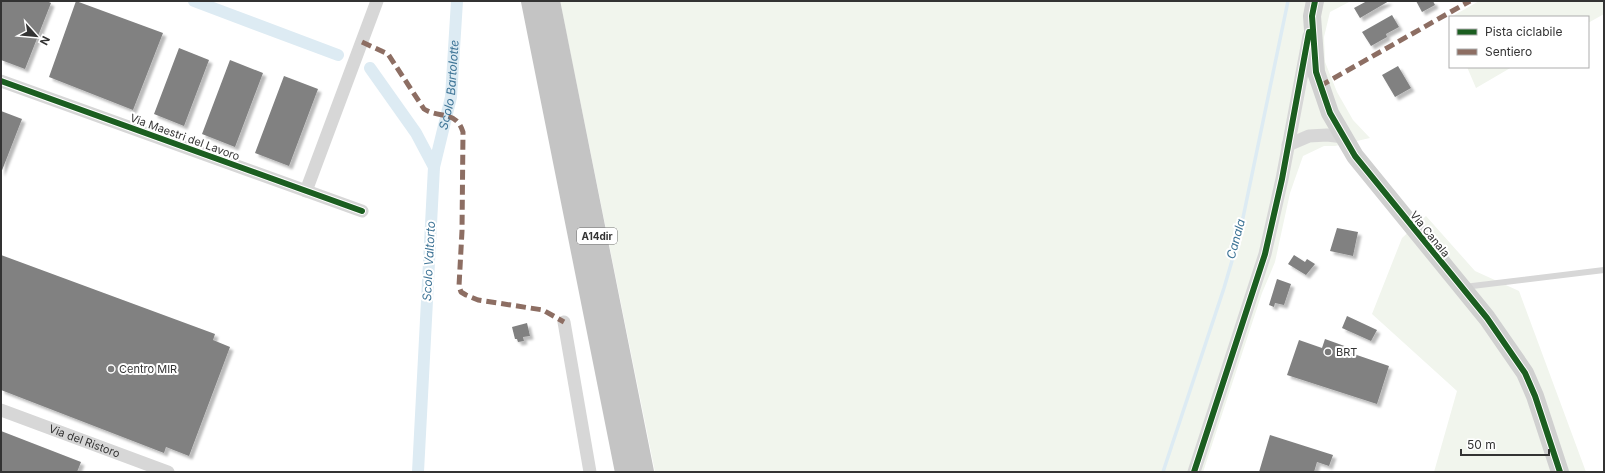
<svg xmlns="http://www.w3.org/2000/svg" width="1605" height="473" viewBox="0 0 1605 473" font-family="Inter,sans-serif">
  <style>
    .green { fill: #f1f5ed }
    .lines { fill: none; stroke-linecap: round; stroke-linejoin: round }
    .stream { stroke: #ddebf3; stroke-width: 3.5 }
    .canal { stroke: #ddebf3; stroke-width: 12 }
    .building { fill: #818181; filter: url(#shadow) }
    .lane { stroke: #d7d7d7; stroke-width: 6 }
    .street { stroke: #d7d7d7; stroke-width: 13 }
    .secondary { stroke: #d0d0d0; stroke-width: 18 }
    .highway { stroke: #c4c4c4; stroke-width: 22 }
    .quiet { stroke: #8d6e63; stroke-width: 5; stroke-dasharray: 10 5; stroke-linecap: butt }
    .cycleway-casing { stroke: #fff; stroke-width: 8 }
    .cycleway { stroke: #1b5e20; stroke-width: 6 }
    .poi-dot { fill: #7a7a7a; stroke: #fff; stroke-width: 1.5 }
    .labels { text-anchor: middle; stroke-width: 4; stroke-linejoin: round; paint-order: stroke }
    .shield { fill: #fff; stroke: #707070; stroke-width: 1 }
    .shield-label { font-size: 10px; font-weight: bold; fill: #333 }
    .street-label { font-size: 11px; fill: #333; stroke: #fff }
    .poi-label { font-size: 11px; fill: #333; stroke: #fff; text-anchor: start }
    .water-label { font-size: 12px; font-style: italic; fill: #3f7597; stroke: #fff }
  </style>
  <defs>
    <filter id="shadow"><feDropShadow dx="3.5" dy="3.5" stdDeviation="1" flood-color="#0004"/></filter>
  </defs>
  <rect width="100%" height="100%" fill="#fff"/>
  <path class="green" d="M560 1H1351L1330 12 1324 37 1325 62 1337 92 1353 120 1370 138 1335 146H1324L1303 156 1290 193 1275 262 1262 293 1203 472H655Z
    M1479 1H1604V14L1588 23V17H1451Z
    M1467 67H1512L1476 88Z
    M1426 216 1475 271 1519 291 1586 472H1434L1457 391 1372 314 1402 238Z"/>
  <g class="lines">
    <path class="stream" d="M1163 472 1224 288 1239 237 1288 1"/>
    <g class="canal">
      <path d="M194 1 338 55"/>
      <path d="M370 68 416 133 434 167 418 472"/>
      <path id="s1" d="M434 167 451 97 457 1"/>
    </g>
  </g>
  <path class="building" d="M1 1H47L51 3 25 69 1 60Z
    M76 1 163 33 133 110 49 77Z
    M1367 1H1389L1360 18 1354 8Z
    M1416 1H1433L1435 5 1422 12Z
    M1392 15 1399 27 1386 34 1387 37 1371 46 1362 32Z
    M179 48 209 60 184 126 154 114Z
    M230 60 263 73 235 147 202 134Z
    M1398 66 1411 88 1395 97 1382 75Z
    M284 76 318 89 289 166 255 153Z
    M1 111 22 119 1 173Z
    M1337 228 1358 232 1353 256 1330 251Z
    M1 255 215 334 213 340 230 347 189 456 166 447 164 453 1 390Z
    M1294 255 1305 262 1307 259 1315 264 1306 275 1288 264Z
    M1277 279 1291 284 1284 305 1275 303 1274 307 1269 305Z
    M1347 316 1377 330 1371 341 1342 328Z
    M527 323 530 336 523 337 524 341 518 342 517 339H515L512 327Z
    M1325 339 1350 348 1348 352 1389 366 1377 404 1287 375 1299 340 1322 348Z
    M1 431 81 462 77 472H1Z
    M1270 435 1333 455 1329 466 1317 462 1314 472H1259Z"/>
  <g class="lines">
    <path class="lane" d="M1464 287 1604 270"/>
    <g class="street">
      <path d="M1 81 362 211"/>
      <path d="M1288 145 1309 136 1327 135 1344 137"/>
      <path d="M306 191 377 1"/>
      <path d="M564 322 590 472"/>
      <path id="s2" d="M1 410 168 472"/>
      <path d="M1194 472 1265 254 1282 179 1309 36"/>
    </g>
    <path class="secondary" d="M1315 1 1312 16 1316 72 1330 113 1355 156 1487 318 1525 373 1535 396 1560 472"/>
    <path class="highway" d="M532 1 626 472
      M549 1 643 472"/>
    <path class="quiet" d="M362 42 388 54 424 109C440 119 456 110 463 132L462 231 459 286 461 292 466 295 478 300 543 310 564 322
      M1320 86 1470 1"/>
    <g class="cycleway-casing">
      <path id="cycleway" d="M1315 1 1312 16 1316 72 1330 113 1355 156 1487 318 1525 373 1535 396 1560 472
        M1 81 362 211
        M1194 472 1265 254 1282 179 1309 32"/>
    </g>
    <use href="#cycleway" class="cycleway"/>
  </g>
  <g class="poi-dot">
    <circle cx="1328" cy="352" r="4"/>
    <circle cx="111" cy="369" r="4"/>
  </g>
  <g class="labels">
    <rect class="shield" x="577" y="228" width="40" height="16" rx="3"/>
    <g class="shield-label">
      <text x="597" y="240">A14dir</text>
    </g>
    <g class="street-label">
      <text transform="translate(185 137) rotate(20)" y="4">Via Maestri del Lavoro</text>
      <text transform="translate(1430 234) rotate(51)" y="4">Via Canala</text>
      <text dy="4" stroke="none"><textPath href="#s2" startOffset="89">Via del Ristoro</textPath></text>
    </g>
    <g class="poi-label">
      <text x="1336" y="356">BRT</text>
      <text x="119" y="373">Centro MIR</text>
    </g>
    <g class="water-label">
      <text dy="4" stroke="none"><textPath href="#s1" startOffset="84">Scolo Bartolotte</textPath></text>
      <text transform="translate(1236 239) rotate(-75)" y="4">Canala</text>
      <text transform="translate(429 261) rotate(-87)" y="4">Scolo Valtorto</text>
    </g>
  </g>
  <rect width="1605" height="473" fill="none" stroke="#333333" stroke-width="4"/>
  <rect x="1449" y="16" width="140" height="52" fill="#ffffff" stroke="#adadad"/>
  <rect x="1457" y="29" width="20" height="6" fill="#1b5e20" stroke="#adadad"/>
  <text x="1485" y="36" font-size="12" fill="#333333">Pista ciclabile</text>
  <rect x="1457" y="49" width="20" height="6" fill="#8d6e63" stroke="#adadad"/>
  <text x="1485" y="56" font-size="12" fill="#333333">Sentiero</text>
  <g transform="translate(36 36) rotate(117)" stroke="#ffffff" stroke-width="3" paint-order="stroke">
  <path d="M0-3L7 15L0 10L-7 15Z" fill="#333333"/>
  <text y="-6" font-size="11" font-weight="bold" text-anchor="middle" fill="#333333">N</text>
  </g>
  <path d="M1461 449v6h88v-6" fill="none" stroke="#333333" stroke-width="2"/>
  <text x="1467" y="449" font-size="12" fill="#333333" stroke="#ffffff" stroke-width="3" paint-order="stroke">50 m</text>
</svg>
